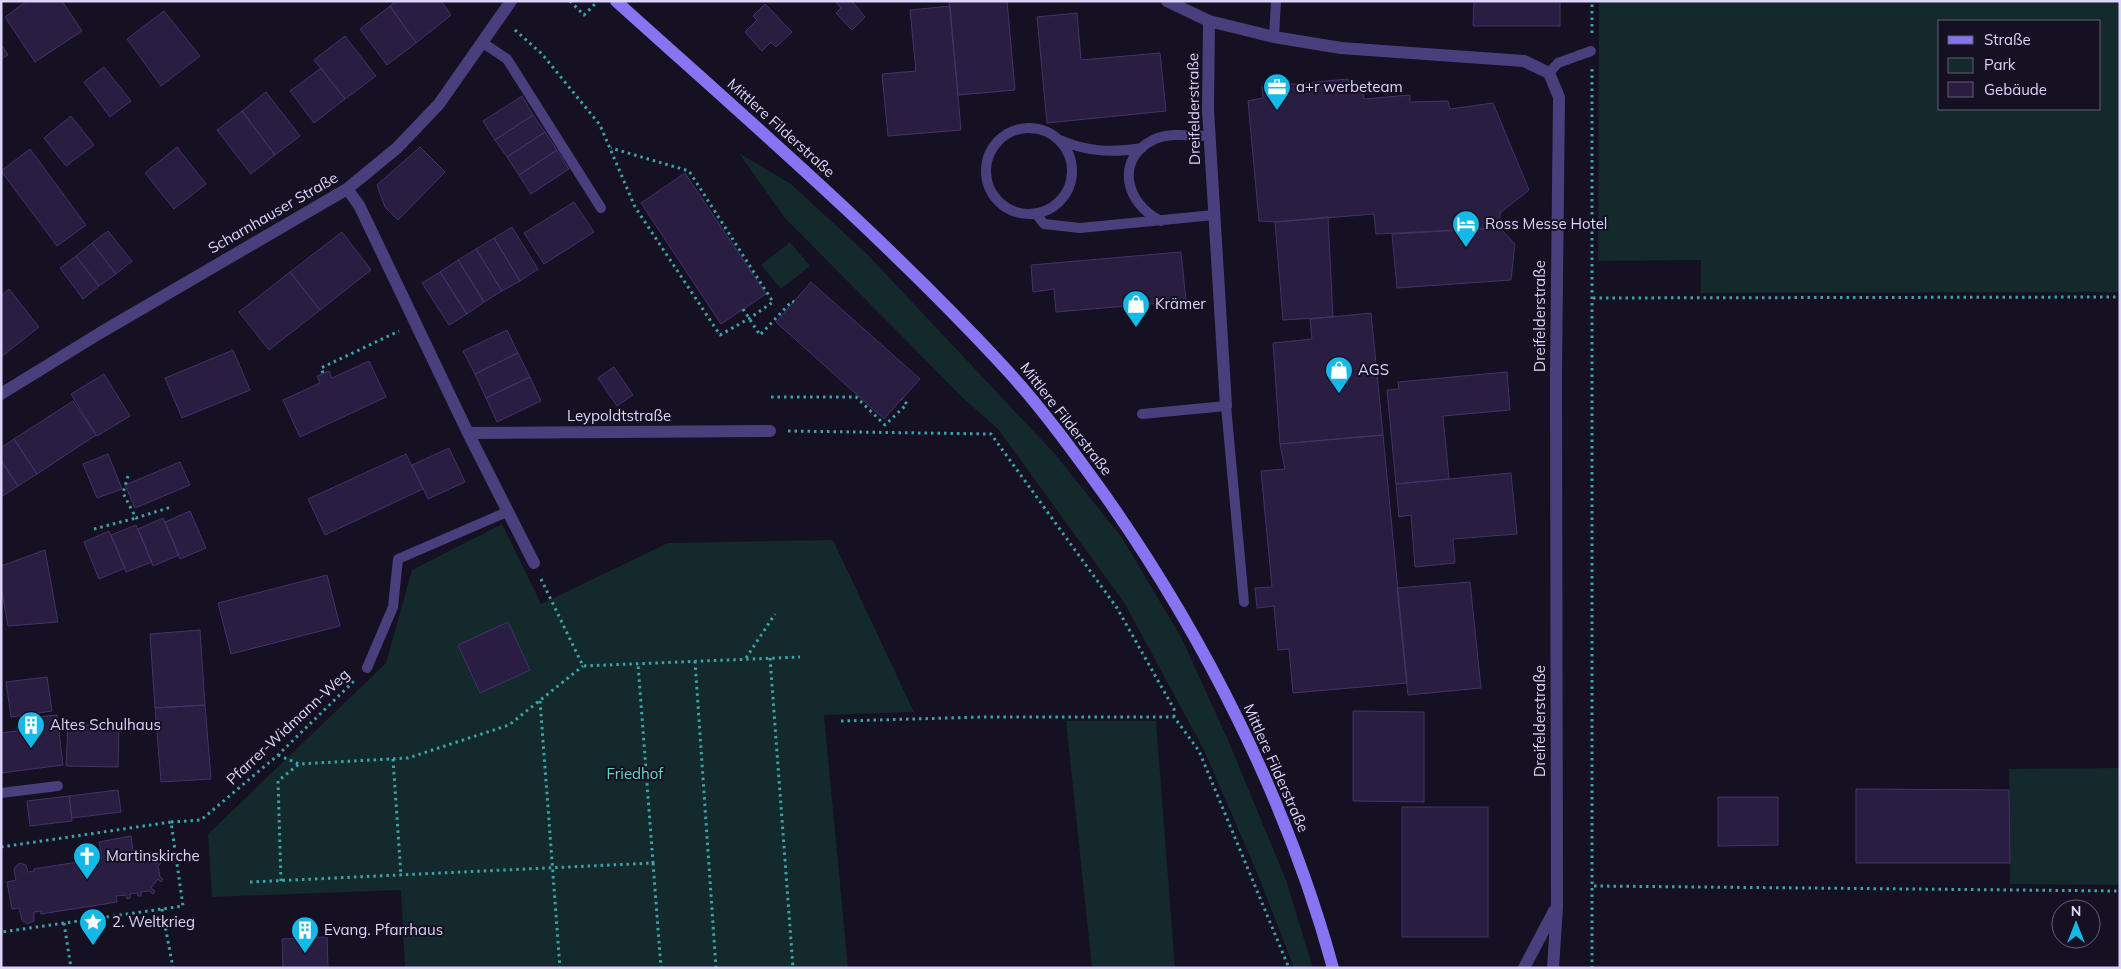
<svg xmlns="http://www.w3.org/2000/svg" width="2121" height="969" viewBox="0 0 2121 969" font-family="Mulish,sans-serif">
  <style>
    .green { fill: #13292b; fill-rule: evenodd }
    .building { fill: #291d41; stroke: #44326b }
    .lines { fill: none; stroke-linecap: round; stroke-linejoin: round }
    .path { stroke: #39a4aa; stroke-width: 3; stroke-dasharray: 2.5 4; stroke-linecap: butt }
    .lane { stroke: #493f7d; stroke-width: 10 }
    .street { stroke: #493f7d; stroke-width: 12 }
    .secondary { stroke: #8674f3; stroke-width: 12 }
    .labels { text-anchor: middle; stroke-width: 4; stroke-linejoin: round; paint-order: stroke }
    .poi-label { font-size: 15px; fill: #ddd4fb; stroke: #151022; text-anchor: start }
    .street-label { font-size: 15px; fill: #ddd4fb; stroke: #151022 }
    .park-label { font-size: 15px; fill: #67d5c6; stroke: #151022 }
  </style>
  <rect width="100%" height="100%" fill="#151022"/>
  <path class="green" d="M1599 1H2120V292L1701 293V260L1598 261ZM1940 21H2100V109H1940Z
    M739 153 791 184 868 255 1055 454 1122 538 1181 637 1228 740 1286 880 1313 968H1294L1258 875 1204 750 1125 604 998 429 965 400 784 217Z
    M790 242 810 266 781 289 761 265Z
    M502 524 541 604 668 543 833 540 914 712 824 715 848 968H405L401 890 212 897 208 834 386 663 412 570Z
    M1066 721H1156L1175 968H1092Z
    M2120 768V885L2010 884 2009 769Z"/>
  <path class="building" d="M27 1H62L82 31 35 62 5 17Z
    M396 1H441L451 15 416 43 390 6Z
    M835 1H852L865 17 852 30 836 13 841 8Z
    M949 1H1007L1015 90 958 95Z
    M1474 1H1560V26H1473Z
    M765 4 792 32 776 47 771 42 762 51 745 32 757 20 753 16Z
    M390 6 416 43 387 65 360 29Z
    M950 6 961 130 888 136 882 74 916 71 910 10Z
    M164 11 200 56 161 86 127 39Z
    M1077 13 1081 60 1160 53 1166 111 1047 123 1037 17Z
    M345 36 376 76 345 99 314 60Z
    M1 44 8 55 1 59Z
    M104 67 131 101 110 117 84 82Z
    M321 68 345 99 314 123 290 91Z
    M1348 79 1349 91 1362 90 1364 99 1410 95V102L1448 101 1450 109 1493 103 1529 190 1500 213V228L1376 234 1374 214 1275 222 1259 221 1248 101 1263 98 1262 87Z
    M266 92 300 136 275 155 242 111Z
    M522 96 533 115 495 140 483 121Z
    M242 111 275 155 251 174 217 130Z
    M533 115 545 132 507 157 495 140Z
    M71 116 94 145 66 166 44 138Z
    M545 132 557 150 519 175 507 157Z
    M177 147 206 184 174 209 145 173Z
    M420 147 445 172 398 220 385 207 377 185Z
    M30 149 86 225 57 246 1 171Z
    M557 150 569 169 531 194 519 175Z
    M685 173 766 294 721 324 641 203Z
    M574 202 594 232 544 264 524 233Z
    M1328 217 1333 317 1283 320 1275 222Z
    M512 227 538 269 520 281 494 238Z
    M1500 228 1515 244 1511 280 1397 288 1392 234Z
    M108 231 132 261 116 274 92 243Z
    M342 232 371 270 320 310 290 272Z
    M494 238 520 281 502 291 476 249Z
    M92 243 116 274 99 286 76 256Z
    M476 249 502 291 484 302 458 260Z
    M1181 252 1186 301 1056 312 1054 289 1033 292 1031 265Z
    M76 256 99 286 83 299 60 268Z
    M458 260 484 302 467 314 440 272Z
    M290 272 320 310 269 350 239 312Z
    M440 272 467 314 449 325 422 283Z
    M811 282 920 379 884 419 776 322Z
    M9 289 39 327 1 357V296Z
    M1371 313 1383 435 1280 444 1273 343 1312 339 1310 319Z
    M507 330 518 353 475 374 463 351Z
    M233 350 250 390 182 418 165 378Z
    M518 353 530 377 486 398 475 374Z
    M369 361 386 397 300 437 283 400 320 383 317 376 329 371 332 378Z
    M614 367 633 395 617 406 598 378Z
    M1507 372 1510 410 1443 416 1449 479 1396 484 1387 390 1399 389 1398 382Z
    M104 374 130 416 97 436 71 394Z
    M530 377 541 401 497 422 486 398Z
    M73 401 96 435 37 474 14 439Z
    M1383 435 1407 683 1293 693 1289 649 1278 650 1274 606 1257 608 1255 588 1272 587 1261 471 1285 469 1280 444Z
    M14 439 37 474 18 486 1 461V448Z
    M449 448 465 482 428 499 412 465Z
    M108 454 122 489 97 498 83 464Z
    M406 454 423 489 325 535 308 499Z
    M1 461 18 486 1 497Z
    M180 462 190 485 135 508 125 485Z
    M1511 473 1517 534 1453 539 1455 563 1415 567 1411 515 1399 517 1396 484Z
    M190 511 206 548 180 559 165 522Z
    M163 518 179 555 153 566 138 529Z
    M136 525 152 562 126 572 111 535Z
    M109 531 125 568 99 579 84 542Z
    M45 550 58 622 8 626 1 587V566Z
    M327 575 340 626 231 654 218 603Z
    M1470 582 1481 688 1408 695 1397 588Z
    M508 622 530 670 480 693 458 645Z
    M200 630 205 705 155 708 150 634Z
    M47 677 52 711 11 717 6 682Z
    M205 705 211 779 161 782 155 708Z
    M1353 711 1424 712V802L1353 801Z
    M57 715 63 765 1 773V733L39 728 38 717Z
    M68 725 119 726 118 767 66 766Z
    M1856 789 2009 790 2010 863H1856Z
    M118 790 121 812 72 818 69 796Z
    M69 796 72 821 30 826 27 801Z
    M1718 797H1778V845L1718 846Z
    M1402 807H1488V937H1402Z
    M131 836 134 858 144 857 146 853 148 854 146 858 156 864 158 860 161 863 158 866 160 877 163 879 161 882 158 879 151 888 155 891 153 894 149 891 141 892V896H138L137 893 130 894V898L127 899 126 895 116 896 117 902 41 914V911L34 912V921L27 924 22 920 19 908 12 909 7 882 16 880 14 869 19 863 26 865 28 872 34 871V869L102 858 99 842Z
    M327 937 328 968H283L282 939Z"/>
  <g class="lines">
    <path class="path" d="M570 1 584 15 597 2
      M515 30 542 54 600 125 635 207 720 335 750 318 773 302 689 171 611 148
      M1592 33V1
      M1592 69V968
      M1593 298 2120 297
      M743 309 760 335 792 301 794 302
      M323 373 321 368 399 331
      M771 397H856L885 425 907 404 902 399
      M788 431 991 434 1117 608 1174 709V717
      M128 476 123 493 136 518 171 507
      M94 529 136 518
      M541 579 583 666 800 657
      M746 658 775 614
      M770 658 793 968
      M695 661 716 968
      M540 701 560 968
      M841 721 984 717H1174L1199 751 1289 968
      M278 755 299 764 408 758 509 725 583 666
      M393 759 401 876
      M171 822 201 820 278 755 354 681
      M1 847 171 822 183 906 2 932 1 929
      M653 863 661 968
      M281 881 278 781 299 764
      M250 882 653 863 638 664
      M1594 886 2120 891
      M162 909 173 968
      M64 923 71 968"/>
    <path class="lane" d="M1274 37 1276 1
      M483 43 507 59 601 208
      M1549 73 1558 63 1591 51
      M986 171a43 43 0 1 1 86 0a43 43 0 1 1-86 0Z
      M1060 140C1088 152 1112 153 1142 148
      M1036 214 1044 224 1080 228 1214 215
      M1161 221C1125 204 1114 158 1155 139 1171 132 1192 136 1209 136
      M1142 414 1226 406 1244 602
      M367 668 393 607 398 559 507 512
      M1 793 58 786"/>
    <path class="street" d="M1167 1 1209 21 1274 37 1341 48 1524 61 1549 73 1559 97 1556 372 1557 907 1553 968
      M1209 21 1208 110 1226 406
      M347 189 359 205 468 433 534 563
      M1 394 100 333 347 189 397 148 439 104 511 1
      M468 433 770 431
      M1524 968 1554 911"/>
    <path class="secondary" d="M616 1C749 121 884 237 1005 368 1041 407 1073 451 1104 494 1204 636 1287 800 1333 968"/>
  </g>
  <defs>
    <g id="office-pin" transform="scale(1.4375)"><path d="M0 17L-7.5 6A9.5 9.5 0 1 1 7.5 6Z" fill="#14b9e7" stroke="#151022"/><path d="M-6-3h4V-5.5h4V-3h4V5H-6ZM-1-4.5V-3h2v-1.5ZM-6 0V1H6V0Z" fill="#fff"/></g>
    <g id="hotel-pin" transform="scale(1.4375)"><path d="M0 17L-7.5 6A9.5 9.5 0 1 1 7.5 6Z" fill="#14b9e7" stroke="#151022"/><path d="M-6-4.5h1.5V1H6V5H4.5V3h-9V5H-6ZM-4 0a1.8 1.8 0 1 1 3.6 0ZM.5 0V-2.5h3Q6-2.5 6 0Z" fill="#fff"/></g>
    <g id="shop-pin" transform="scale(1.4375)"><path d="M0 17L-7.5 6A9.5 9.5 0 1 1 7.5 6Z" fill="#14b9e7" stroke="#151022"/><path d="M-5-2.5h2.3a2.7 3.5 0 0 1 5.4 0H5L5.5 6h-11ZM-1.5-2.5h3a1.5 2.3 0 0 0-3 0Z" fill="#fff"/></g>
    <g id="building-pin" transform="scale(1.4375)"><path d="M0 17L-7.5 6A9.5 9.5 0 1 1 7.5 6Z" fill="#14b9e7" stroke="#151022"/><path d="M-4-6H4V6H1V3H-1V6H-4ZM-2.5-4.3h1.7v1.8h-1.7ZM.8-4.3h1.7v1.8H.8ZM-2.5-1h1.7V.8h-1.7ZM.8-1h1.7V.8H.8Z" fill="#fff"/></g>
    <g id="church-pin" transform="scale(1.4375)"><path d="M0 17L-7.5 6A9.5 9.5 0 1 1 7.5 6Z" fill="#14b9e7" stroke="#151022"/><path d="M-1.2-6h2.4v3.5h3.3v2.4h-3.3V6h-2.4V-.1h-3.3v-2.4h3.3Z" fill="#fff"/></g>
    <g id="sight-pin" transform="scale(1.4375)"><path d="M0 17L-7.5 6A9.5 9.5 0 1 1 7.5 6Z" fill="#14b9e7" stroke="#151022"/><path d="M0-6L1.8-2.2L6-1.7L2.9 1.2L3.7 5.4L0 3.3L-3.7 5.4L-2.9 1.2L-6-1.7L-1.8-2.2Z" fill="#fff"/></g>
  </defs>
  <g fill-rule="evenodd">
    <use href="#office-pin" x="1277" y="87"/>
    <use href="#hotel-pin" x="1466" y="224"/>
    <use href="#shop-pin" x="1136" y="304"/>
    <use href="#shop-pin" x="1339" y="370"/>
    <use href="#building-pin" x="31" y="725"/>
    <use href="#church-pin" x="87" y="856"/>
    <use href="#sight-pin" x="93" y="922"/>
    <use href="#building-pin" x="305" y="930"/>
  </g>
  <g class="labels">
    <g class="poi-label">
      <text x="1296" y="92">a+r werbeteam</text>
      <text x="1485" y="229">Ross Messe Hotel</text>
      <text x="1155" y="309">Krämer</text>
      <text x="1358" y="375">AGS</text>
      <text x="50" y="730">Altes Schulhaus</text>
      <text x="106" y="861">Martinskirche</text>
      <text x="112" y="927">2. Weltkrieg</text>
      <text x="324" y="935">Evang. Pfarrhaus</text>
    </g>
    <g class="street-label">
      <text transform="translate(1194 109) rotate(-91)" y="5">Dreifelderstraße</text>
      <text transform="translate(781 128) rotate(42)" y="5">Mittlere Filderstraße</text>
      <text transform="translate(273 213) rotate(-30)" y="5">Scharnhauser Straße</text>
      <text transform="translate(1540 316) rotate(-90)" y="5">Dreifelderstraße</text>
      <text x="619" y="421">Leypoldtstraße</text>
      <text transform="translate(1066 419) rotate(52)" y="5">Mittlere Filderstraße</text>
      <text transform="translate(1540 721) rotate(-90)" y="5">Dreifelderstraße</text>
      <text transform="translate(288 727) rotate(-43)" y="5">Pfarrer-Widmann-Weg</text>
      <text transform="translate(1276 768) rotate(66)" y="5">Mittlere Filderstraße</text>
    </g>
    <g class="park-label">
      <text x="635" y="779">Friedhof</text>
    </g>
  </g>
  <rect width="2121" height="969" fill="none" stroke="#ddd4fb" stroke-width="5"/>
  <rect x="1938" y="20" width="162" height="90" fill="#151022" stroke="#655e79"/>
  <rect x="1948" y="36" width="25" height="8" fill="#8674f3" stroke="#655e79"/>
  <text x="1984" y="45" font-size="15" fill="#ddd4fb">Straße</text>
  <rect x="1948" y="58" width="25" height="15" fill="#13292b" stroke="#655e79"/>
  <text x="1984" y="70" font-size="15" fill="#ddd4fb">Park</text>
  <rect x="1948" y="82" width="25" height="15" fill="#291d41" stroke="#655e79"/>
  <text x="1984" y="95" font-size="15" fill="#ddd4fb">Gebäude</text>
  <g transform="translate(2076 924)"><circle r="24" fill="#151022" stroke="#655e79"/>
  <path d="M0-4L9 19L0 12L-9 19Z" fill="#14b9e7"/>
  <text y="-8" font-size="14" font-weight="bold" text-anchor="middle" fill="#ddd4fb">N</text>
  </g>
</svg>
